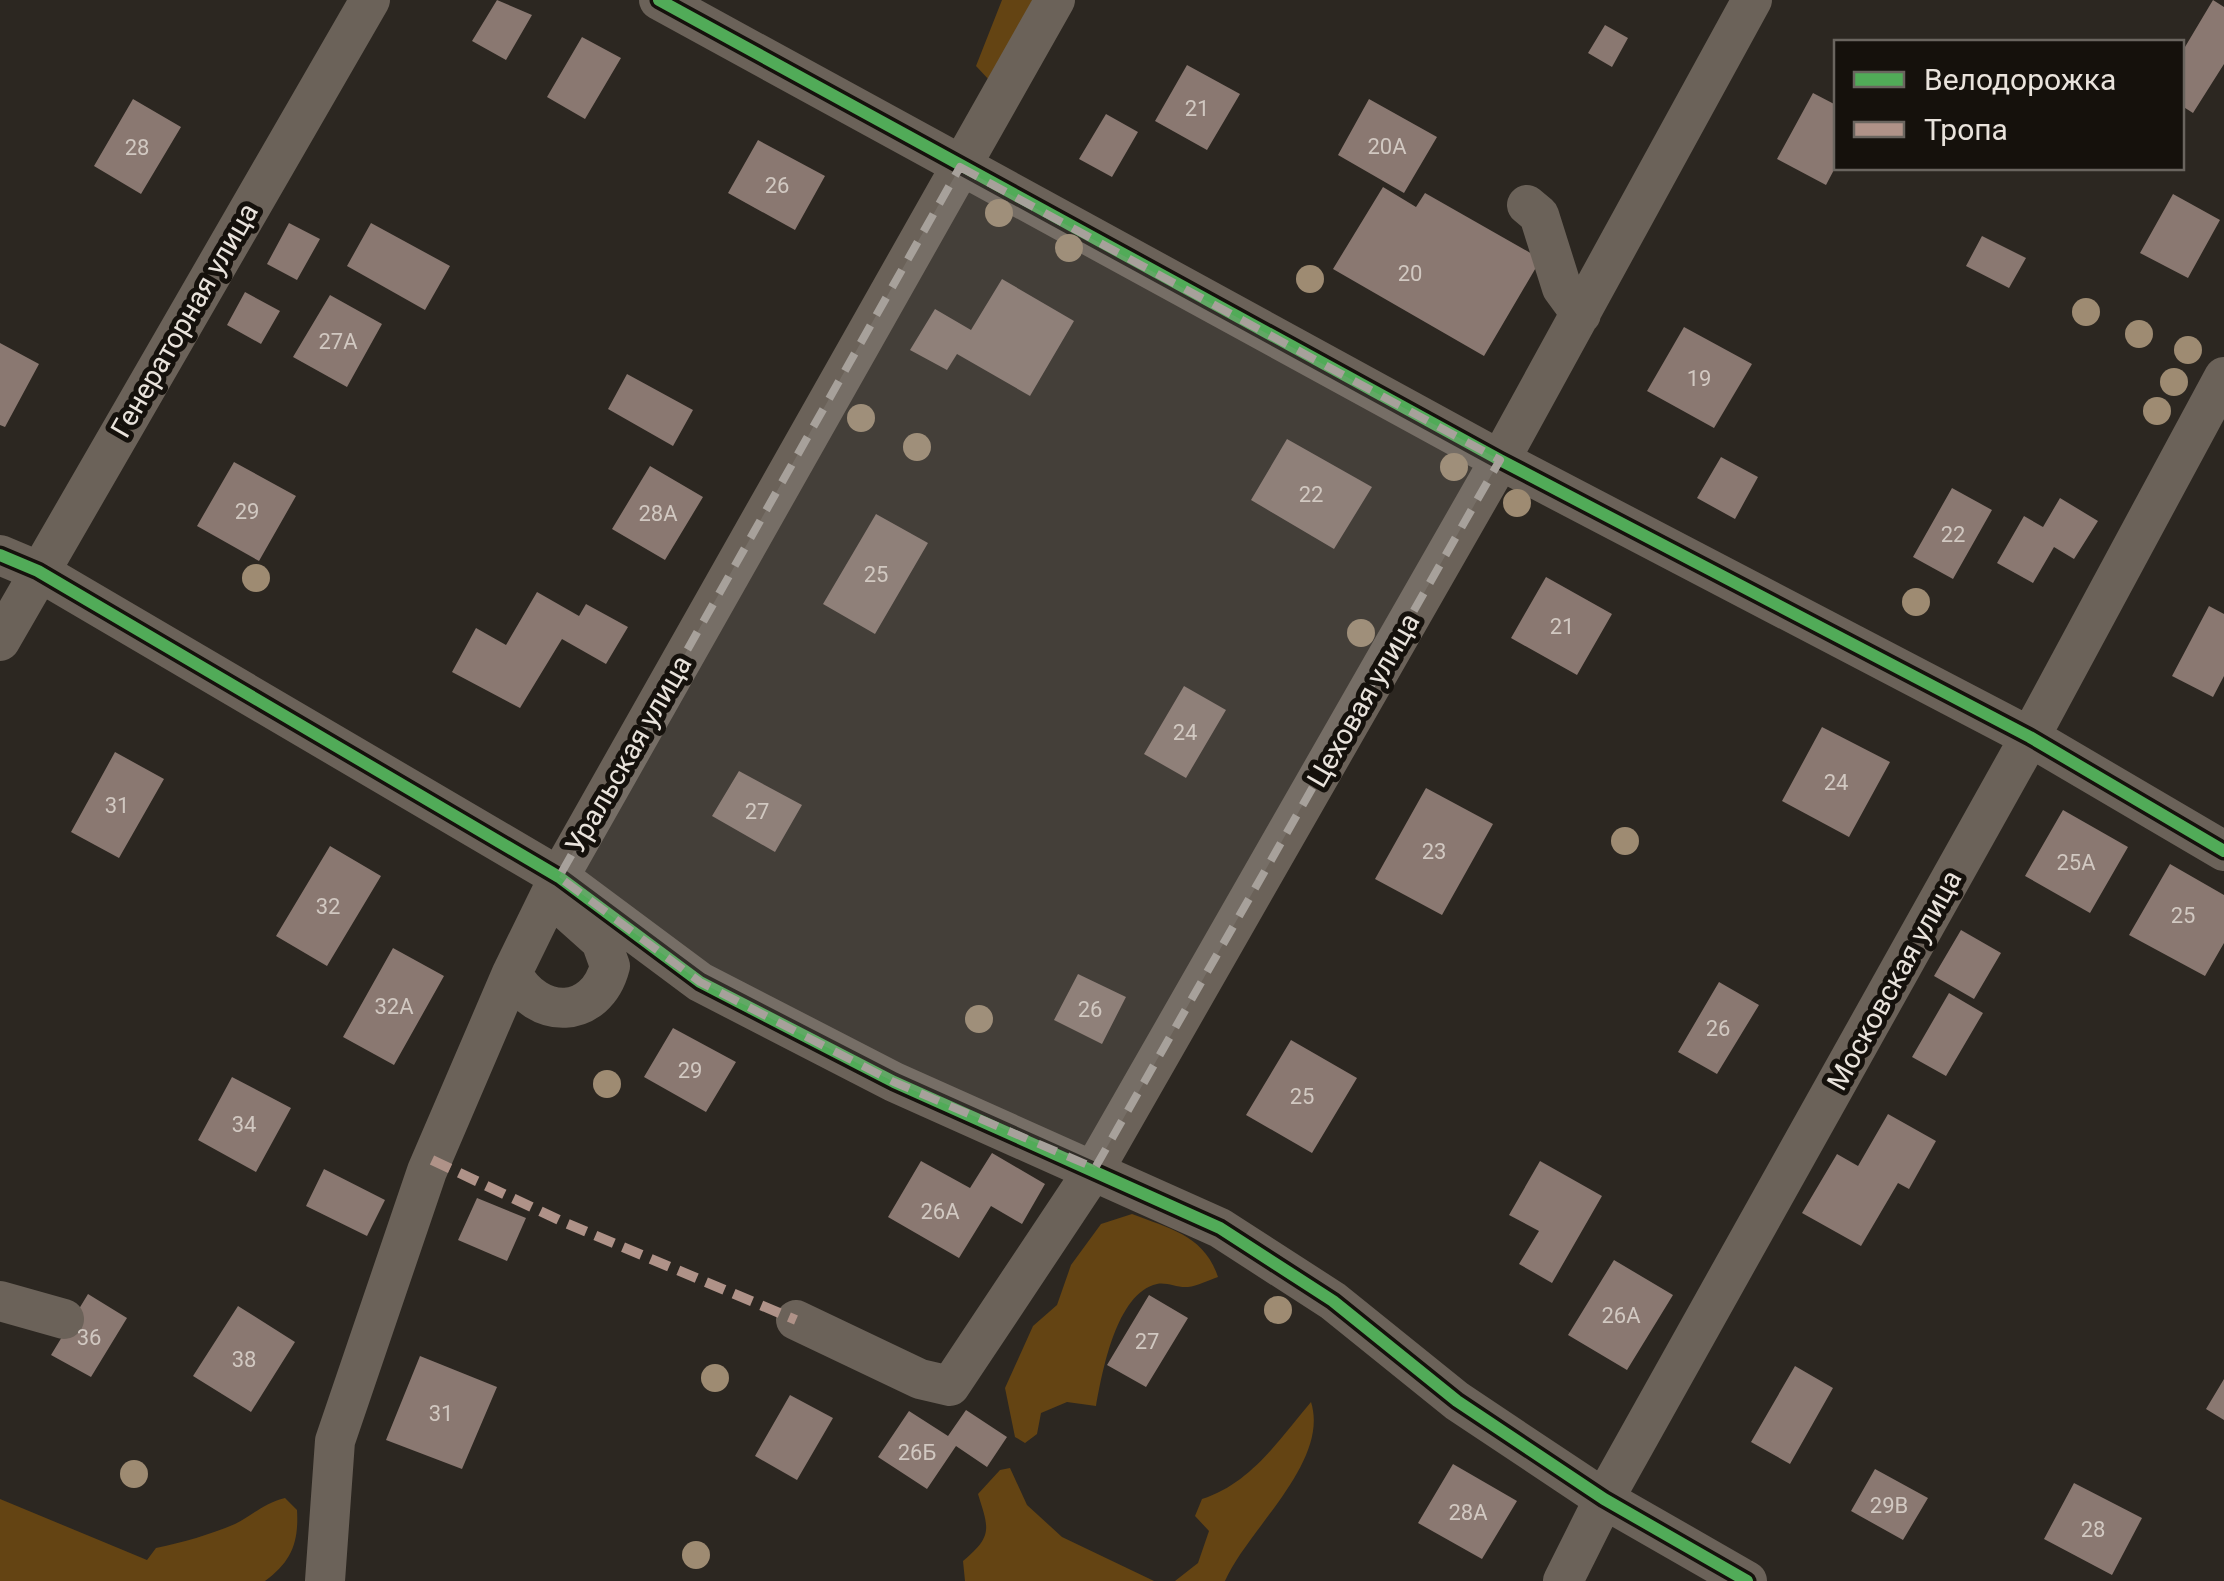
<svg xmlns="http://www.w3.org/2000/svg" width="2224" height="1581" viewBox="0 0 2224 1581" font-family="Roboto,sans-serif">
  <style>
    .green { fill: #644413 }
    .building { fill: #8a7871 }
    .lines { fill: none; stroke-linecap: round; stroke-linejoin: round }
    .minor { stroke: #6b6259; stroke-width: 40 }
    .quiet { stroke: #af9288; stroke-width: 10; stroke-dasharray: 20 10; stroke-linecap: butt }
    .cycleway-casing { stroke: #15110c; stroke-width: 19 }
    .cycleway { stroke: #51ab58; stroke-width: 12 }
    .tree { fill: #9e8b72 }
    .marked { fill: #a7a19b; fill-opacity: 0.2; stroke: #a7a19b; stroke-width: 8; stroke-dasharray: 20 12; stroke-linejoin: round }
    .labels { text-anchor: middle; stroke-width: 10; stroke-linejoin: round; paint-order: stroke }
    .number-label { font-size: 22px; fill: #d1c8c1 }
    .street-label { font-size: 28px; fill: #e9e3dc; stroke: #15110c }
  </style>
  <rect width="100%" height="100%" fill="#2c2721"/>
  <path class="green" d="M1002 0H1042L991 82 976 66Z
    M1132 1214C1170 1229 1204 1235 1218 1277 1209 1280 1197 1286 1188 1287 1177 1288 1167 1282 1157 1284 1116 1293 1102 1373 1096 1406L1067 1402 1041 1413 1037 1434 1025 1443 1015 1437 1005 1388 1033 1326 1057 1305 1071 1265 1101 1224Z
    M1311 1402C1330 1462 1247 1530 1225 1581H1175L1198 1563 1209 1531 1195 1516 1202 1499C1251 1483 1278 1441 1311 1402Z
    M1010 1468 1027 1505 1062 1537 1154 1581H965L963 1561C993 1536 989 1529 978 1494L1000 1470Z
    M285 1498 297 1510C299 1543 291 1562 265 1581H0V1499L147 1560 156 1548C184 1542 209 1535 235 1524 253 1515 264 1503 285 1498Z"/>
  <path class="building" d="M497 0 532 15 506 60 472 41Z
    M2213 0 2224 7V64L2193 113 2182 106V52Z
    M1605 25 1628 38 1612 67 1588 53Z
    M582 37 621 58 585 119 547 97Z
    M1187 65 1240 94 1207 150 1155 121Z
    M1813 93 1836 105V166L1826 185 1777 159Z
    M133 99 181 127 141 194 94 166Z
    M1369 99 1437 137 1404 193 1338 155Z
    M1106 114 1138 132 1112 177 1079 159Z
    M758 140 825 176 795 230 728 193Z
    M1383 187 1416 207 1425 193 1541 259 1484 356 1333 269Z
    M2173 194 2220 220 2188 278 2140 253Z
    M289 223 320 239 297 280 267 264Z
    M371 223 450 266 425 310 347 266Z
    M1982 236 2026 258 2009 288 1966 266Z
    M1002 279 1074 321 1030 396 957 354 947 370 910 350 935 309 971 330Z
    M245 292 280 311 261 344 227 325Z
    M330 295 382 324 347 387 293 357Z
    M1684 327 1752 364 1714 428 1647 391Z
    M0 343 39 364 5 427 0 425Z
    M627 374 693 410 673 446 608 409Z
    M1287 439 1372 487 1334 549 1251 500Z
    M1721 457 1758 477 1735 519 1697 498Z
    M234 462 296 496 259 561 197 526Z
    M650 466 703 497 665 560 612 529Z
    M1952 488 1992 510 1953 579 1913 557Z
    M2060 498 2098 521 2074 559 2054 547 2033 583 1997 563 2024 516 2043 527Z
    M876 514 928 543 875 634 823 604Z
    M1546 577 1612 614 1577 675 1511 638Z
    M537 592 579 616 586 604 628 627 606 664 562 639 520 708 452 672 476 628 506 645Z
    M2209 606 2224 614V676L2213 697 2172 676Z
    M1184 686 1226 710 1186 778 1144 754Z
    M1822 727 1890 762 1849 837 1782 801Z
    M115 752 164 779 119 858 71 832Z
    M739 771 802 805 775 852 712 816Z
    M1426 788 1493 824 1442 915 1375 879Z
    M2063 810 2128 847 2090 913 2025 876Z
    M330 846 381 876 327 966 276 936Z
    M2170 864 2224 895V943L2205 976 2129 935Z
    M1961 930 2001 953 1974 999 1934 976Z
    M393 948 444 976 394 1065 343 1037Z
    M1078 974 1126 997 1102 1044 1054 1020Z
    M1719 982 1759 1005 1717 1074 1678 1052Z
    M1949 993 1983 1013 1946 1076 1912 1057Z
    M673 1028 736 1062 706 1112 644 1077Z
    M1291 1040 1357 1078 1312 1153 1246 1115Z
    M232 1077 291 1108 256 1172 198 1140Z
    M1888 1114 1936 1141 1909 1189 1898 1183 1861 1246 1802 1213 1837 1154 1858 1166Z
    M992 1153 1045 1184 1022 1224 991 1206 959 1258 888 1217 921 1161 970 1188Z
    M1540 1161 1602 1196 1552 1283 1519 1264 1539 1231 1509 1215Z
    M324 1169 385 1200 367 1236 306 1206Z
    M477 1198 526 1218 507 1261 458 1240Z
    M1614 1260 1673 1295 1627 1370 1568 1335Z
    M88 1294 127 1318 91 1377 51 1355Z
    M1149 1295 1188 1318 1146 1387 1107 1365Z
    M238 1306 295 1342 251 1412 193 1376Z
    M420 1356 497 1387 462 1469 386 1440Z
    M1795 1366 1833 1388 1790 1464 1751 1442Z
    M2224 1379V1420L2206 1409Z
    M790 1395 833 1418 797 1480 755 1456Z
    M966 1410 1007 1437 987 1467 956 1446 927 1489 878 1457 909 1411 948 1436Z
    M1453 1464 1517 1501 1482 1559 1418 1523Z
    M1875 1469 1928 1498 1903 1540 1851 1511Z
    M2074 1483 2142 1518 2112 1575 2044 1539Z"/>
  <g class="lines">
    <path class="minor" d="M659 0 1500 460 2030 737 2224 851
      M1527 205 1539 215 1562 288 1581 314
      M0 555 38 571 559 877 700 982 894 1082 1220 1228 1333 1301 1457 1401 1604 1499 1747 1581
      M0 641 370 0
      M512 973C537 1021 596 1020 610 966L601 941 563 907
      M0 1301 64 1319
      M796 1320 920 1379 950 1386 1095 1168 1500 460 1752 0
      M325 1581 335 1441 427 1171 512 973 559 877 1055 0
      M1563 1581 1604 1499 2030 737 2224 377"/>
    <path class="quiet" d="M432 1160 561 1221 796 1320"/>
    <g class="cycleway-casing">
      <path id="cycleway" d="M659 0 1500 460 2030 737 2224 851
        M0 555 38 571 559 877 700 982 894 1082 1220 1228 1333 1301 1457 1401 1604 1499 1747 1581"/>
    </g>
    <use href="#cycleway" class="cycleway"/>
  </g>
  <g class="tree">
    <circle cx="999" cy="213" r="14"/>
    <circle cx="1069" cy="248" r="14"/>
    <circle cx="1310" cy="279" r="14"/>
    <circle cx="2086" cy="312" r="14"/>
    <circle cx="2139" cy="334" r="14"/>
    <circle cx="2188" cy="350" r="14"/>
    <circle cx="2174" cy="382" r="14"/>
    <circle cx="2157" cy="411" r="14"/>
    <circle cx="861" cy="418" r="14"/>
    <circle cx="917" cy="447" r="14"/>
    <circle cx="1454" cy="467" r="14"/>
    <circle cx="1517" cy="503" r="14"/>
    <circle cx="256" cy="578" r="14"/>
    <circle cx="1916" cy="602" r="14"/>
    <circle cx="1361" cy="633" r="14"/>
    <circle cx="1625" cy="841" r="14"/>
    <circle cx="979" cy="1019" r="14"/>
    <circle cx="607" cy="1084" r="14"/>
    <circle cx="1278" cy="1310" r="14"/>
    <circle cx="715" cy="1378" r="14"/>
    <circle cx="134" cy="1474" r="14"/>
    <circle cx="696" cy="1555" r="14"/>
  </g>
  <path class="marked" d="M960 167 1500 460 1095 1168 894 1082 700 982 559 877Z"/>
  <g class="labels">
    <g class="number-label">
      <text x="1197" y="116">21</text>
      <text x="1387" y="154">20А</text>
      <text x="137" y="155">28</text>
      <text x="777" y="193">26</text>
      <text x="1410" y="281">20</text>
      <text x="338" y="349">27А</text>
      <text x="1699" y="386">19</text>
      <text x="1311" y="502">22</text>
      <text x="247" y="519">29</text>
      <text x="658" y="521">28А</text>
      <text x="1953" y="542">22</text>
      <text x="876" y="582">25</text>
      <text x="1562" y="634">21</text>
      <text x="1185" y="740">24</text>
      <text x="1836" y="790">24</text>
      <text x="117" y="813">31</text>
      <text x="757" y="819">27</text>
      <text x="1434" y="859">23</text>
      <text x="2076" y="870">25А</text>
      <text x="328" y="914">32</text>
      <text x="2183" y="923">25</text>
      <text x="394" y="1014">32А</text>
      <text x="1090" y="1017">26</text>
      <text x="1718" y="1036">26</text>
      <text x="690" y="1078">29</text>
      <text x="1302" y="1104">25</text>
      <text x="244" y="1132">34</text>
      <text x="940" y="1219">26А</text>
      <text x="1621" y="1323">26А</text>
      <text x="89" y="1345">36</text>
      <text x="1147" y="1349">27</text>
      <text x="244" y="1367">38</text>
      <text x="441" y="1421">31</text>
      <text x="917" y="1460">26Б</text>
      <text x="1889" y="1513">29В</text>
      <text x="1468" y="1520">28А</text>
      <text x="2093" y="1537">28</text>
    </g>
    <g class="street-label">
      <text transform="translate(184 320) rotate(-60)" y="10">Генераторная улица</text>
      <text transform="translate(1363 700) rotate(-60)" y="10">Цеховая улица</text>
      <text transform="translate(628 754) rotate(-60)" y="10">Уральская улица</text>
      <text transform="translate(1894 980) rotate(-61)" y="10">Московская улица</text>
    </g>
  </g>
  <rect x="1834" y="40" width="350" height="130" fill="#15110c" stroke="#6a655f" stroke-width="2.5"/>
  <rect x="1854" y="72" width="50" height="15" fill="#51ab58" stroke="#6a655f" stroke-width="2.5"/>
  <text x="1924" y="90" font-size="30" fill="#e9e3dc">Велодорожка</text>
  <rect x="1854" y="122" width="50" height="15" fill="#af9288" stroke="#6a655f" stroke-width="2.5"/>
  <text x="1924" y="140" font-size="30" fill="#e9e3dc">Тропа</text>
</svg>
